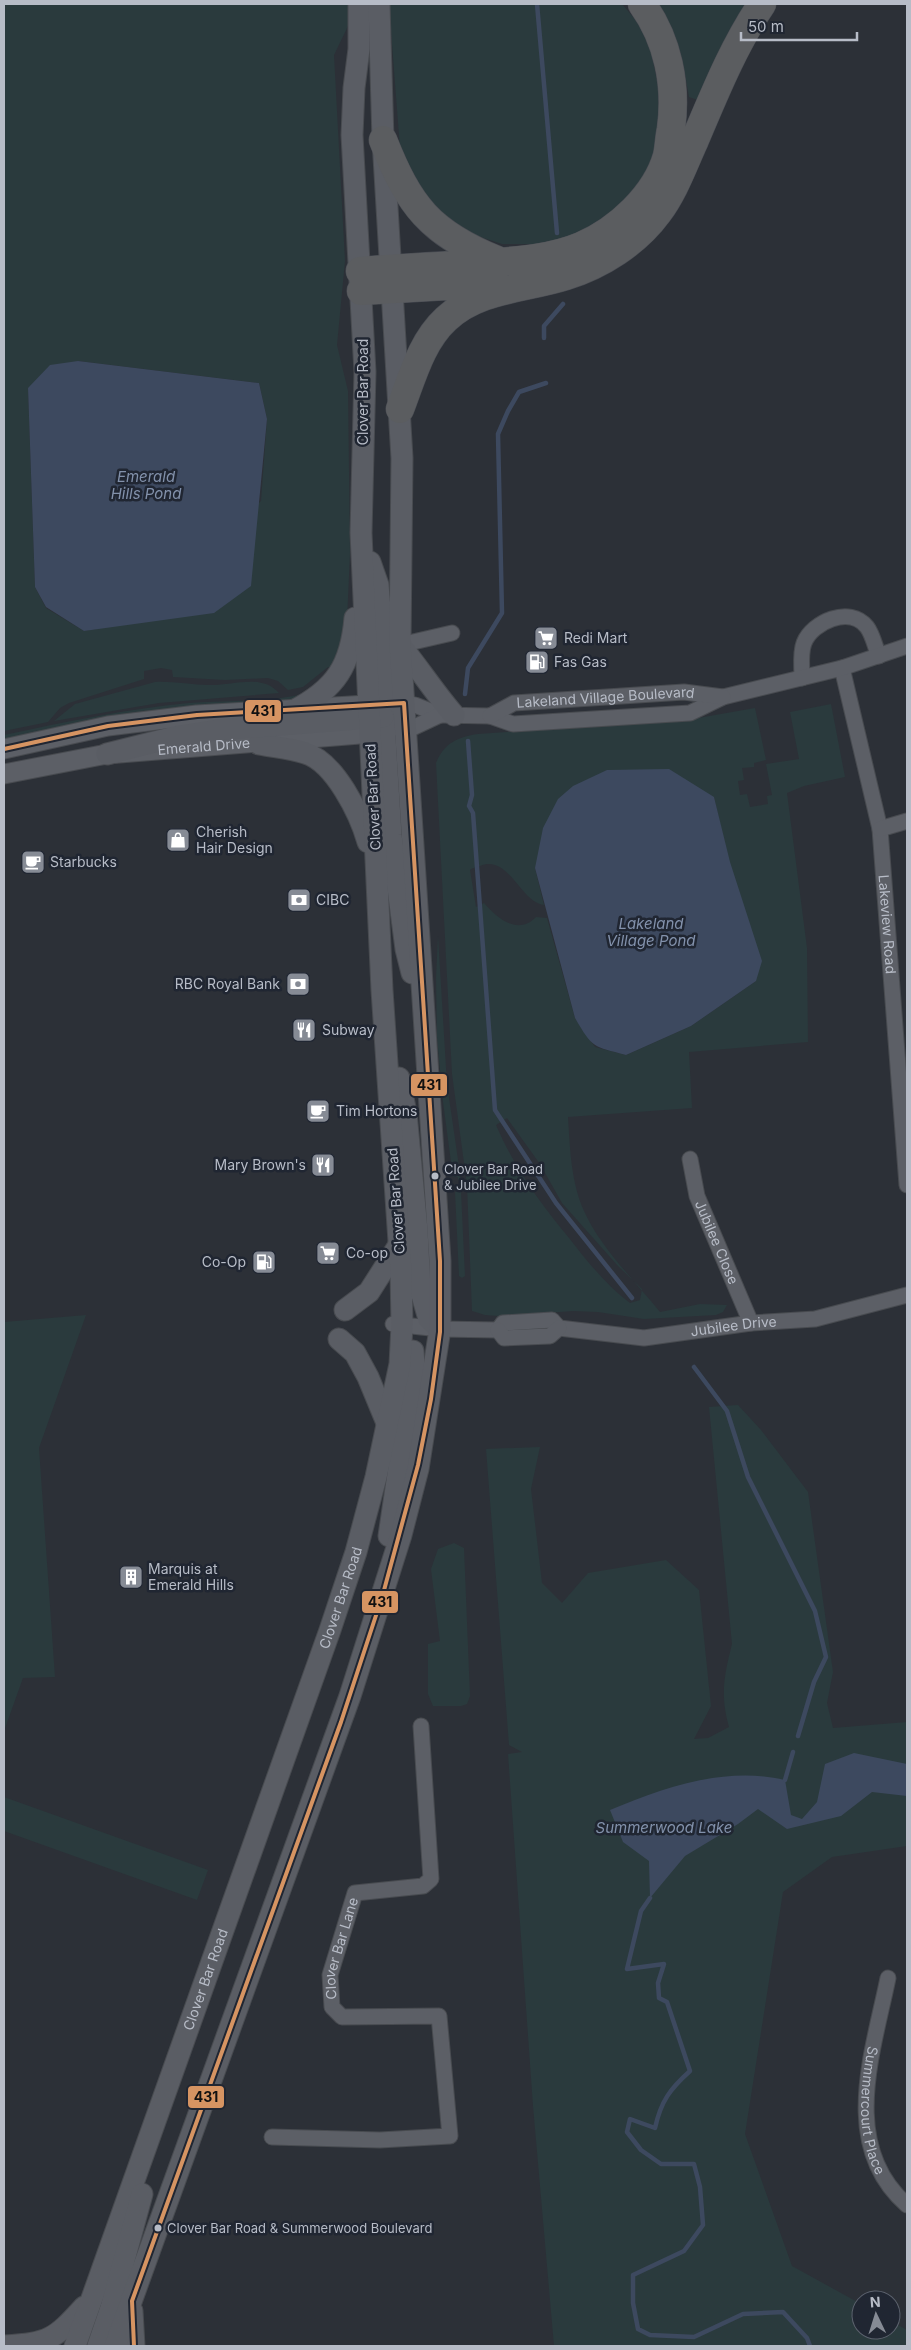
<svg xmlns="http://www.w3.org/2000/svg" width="911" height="2350" viewBox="0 0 911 2350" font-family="Inter,sans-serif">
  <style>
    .green { fill: #2a3a3d; fill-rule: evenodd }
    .water { fill: #3d495f }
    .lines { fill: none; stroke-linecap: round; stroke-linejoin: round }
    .stream { stroke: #3d495f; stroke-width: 4.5 }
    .minor-casing { stroke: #484b50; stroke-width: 17 }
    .tertiary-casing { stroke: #484b50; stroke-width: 21 }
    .secondary-casing { stroke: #484b50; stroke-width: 23 }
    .motorway-casing { stroke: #494c53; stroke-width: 29 }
    .minor { stroke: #5c5f66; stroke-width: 15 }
    .tertiary { stroke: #5c5f66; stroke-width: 19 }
    .secondary { stroke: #5a5d64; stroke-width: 21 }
    .motorway { stroke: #5b5d60; stroke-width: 28 }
    .bus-1-casing { stroke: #202632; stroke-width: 8 }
    .bus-1 { stroke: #d69462; stroke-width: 4 }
    .bus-dot { fill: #b7bcc7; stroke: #202632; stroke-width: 2 }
    .labels { text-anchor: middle; stroke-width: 5; stroke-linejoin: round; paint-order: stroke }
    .bus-label { font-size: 13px; fill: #b7bcc7; stroke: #202632; text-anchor: start }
    .street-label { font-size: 14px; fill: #b7bcc7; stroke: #202632 }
    .poi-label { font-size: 14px; fill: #b7bcc7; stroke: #202632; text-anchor: start }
    .water-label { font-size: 15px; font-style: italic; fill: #8291ab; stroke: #202632 }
    .line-badge { stroke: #202632; stroke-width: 2 }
    .pale-badge-label { font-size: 14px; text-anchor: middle; font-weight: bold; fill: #111 }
  </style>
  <rect width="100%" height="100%" fill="#2c3037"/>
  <path class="green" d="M4 4H354L355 20 348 26 334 55 345 261 337 345 348 391 350 553 346 643 332 670 328 667 303 687 288 690 278 681 268 678 225 680 173 677 172 670 161 668 144 671V679L69 703 60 708 48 722 4 731ZM78 361 259 383 267 419 261 501 107 627 84 631 46 608 35 587 28 388Z
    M404 4H622L640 25 651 51 659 90 661 114 656 150 634 199 591 232 539 244H502L459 230 434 212 401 161 389 5Z
    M656 4H749L701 101 689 97 683 63 676 41Z
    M155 682C173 681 191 685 209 685 232 686 261 673 279 693L159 703 54 721 75 704Z
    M307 693 298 699 4 739V735C65 722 126 709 189 703 228 700 268 703 307 693Z
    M831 704 845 777 804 786 787 793 807 948 808 1042 689 1052 692 1108 568 1117C570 1149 571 1182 584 1211 600 1247 635 1281 660 1312L700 1304 727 1305 723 1312 716 1315 644 1319 598 1312 574 1311 499 1316 485 1315 472 1311 467 1185 452 1074 436 763C444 743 458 737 478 734L687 720 755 708 766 760 754 763V767L742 768 744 780 738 781 740 795 747 794 750 807 768 804 767 796 772 795 766 764 799 759 790 712ZM714 797 756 981 691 1026 626 1055 595 1047 575 1018 547 918 536 917C518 936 497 918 484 903L476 907 470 870C473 867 476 868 480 866 509 854 520 902 544 905L535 868ZM507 1118 540 1164 562 1203 618 1266 642 1289 640 1300 630 1303C606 1285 587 1261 569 1238 540 1203 514 1167 496 1125Z
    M438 936 447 1084 461 1180H458V1177H453L443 1102 437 1038 436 978Z
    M461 1191 465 1276 462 1278 459 1276 455 1192Z
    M86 1315 39 1448 55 1677 23 1678 4 1731V1322Z
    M738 1405 761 1430 808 1492 833 1672 827 1703 833 1728 907 1722V1846L832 1857 783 1892 745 2134 792 2266 861 2304V2330H891V2321L907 2330V2346H554L533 2106 508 1754 522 1752 509 1745 486 1449 540 1447 531 1489 542 1583 562 1603 588 1573 666 1560 699 1590 711 1706 694 1739 708 1738 729 1727C720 1695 724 1676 732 1644L709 1407Z
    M454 1543 464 1548 470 1696 467 1704 461 1706H433L428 1694V1644L440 1641 431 1569 438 1549Z
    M4 1797 208 1870 197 1900 4 1831Z"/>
  <path class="water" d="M78 361 259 383 267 419 251 586 214 613 84 631 46 607 35 587 28 388 50 365Z
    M669 769 714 797 730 862 762 961 756 981 691 1026 626 1055C593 1046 593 1049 575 1018L535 868 543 828 558 799 573 786 607 770Z
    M854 1753 907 1764V1796L872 1792 841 1816 787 1829 758 1809 738 1824 685 1856 650 1898 649 1861 623 1842 610 1810C665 1787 726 1766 785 1780L791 1815 802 1819 817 1802 825 1764Z"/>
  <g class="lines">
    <path class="stream" d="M537 4 557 233
      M544 338V326L563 304
      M465 694 468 668 502 613 498 434 508 411 519 392 546 383
      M468 741 472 795 469 806 473 813 495 1110 556 1203 632 1298
      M694 1367 727 1411 748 1477 815 1611 826 1657 814 1682 798 1736
      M785 1780 793 1752
      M650 1898 641 1911 627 1969 664 1964 658 1983 659 1998 667 2002 690 2071C670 2089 661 2101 655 2128L630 2119 627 2132 641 2150 661 2164H694L700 2187 703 2225 684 2251 633 2275V2303L638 2329 650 2335 694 2337 743 2314 783 2312 807 2338 810 2346"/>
    <g class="minor-casing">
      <g id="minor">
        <path d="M400 645 452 633"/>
        <path id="s1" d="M842 668 880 829 907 1185"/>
        <path d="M802 678C802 667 800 653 804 643 812 622 850 605 867 627 873 635 875 647 879 656"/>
        <path d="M404 703 415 705 440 715 490 716 513 724 690 713 723 697 842 668 907 646"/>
        <path id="s2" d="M490 716 514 703 684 692 723 697"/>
        <path d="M406 731 440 715"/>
        <path d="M880 829 907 821"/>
        <path id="s3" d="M690 1159 697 1196 751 1323"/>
        <path d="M393 1324 440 1329 498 1330"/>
        <path id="s4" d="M559 1328 644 1338 751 1323 815 1319 907 1295"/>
        <path d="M498 1330 503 1323 552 1320 559 1328"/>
        <path d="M498 1330 504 1338 550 1336 559 1328"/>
        <path id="s5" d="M888 1978C873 2052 839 2146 907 2205"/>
        <path id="s6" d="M272 2137 380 2140 450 2136 439 2016 342 2017 332 2007 330 1975 355 1893 423 1886 431 1879 421 1726"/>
      </g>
    </g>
    <g class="tertiary-casing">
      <g id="tertiary">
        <path d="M4 749 108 726 197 715 384 704"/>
        <path id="s7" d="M4 774 107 754 385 732"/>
      </g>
    </g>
    <g class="secondary-casing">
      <g id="secondary">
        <path d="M370 562 378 585 388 704 390 714 400 726"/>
        <path d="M400 645C419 668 434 692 454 715"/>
        <path d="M369 705 375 709 384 721 391 835 406 949 412 973"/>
        <path d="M293 711C336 689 351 665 355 618"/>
        <path d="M259 744C274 747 291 748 305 753 335 762 360 814 368 842"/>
        <path d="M107 754 179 736 217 730 383 717"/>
        <path d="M399 1078 406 1113 417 1230 420 1288 429 1319 440 1329"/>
        <path d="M345 1310 369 1292 399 1245"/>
        <path d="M339 1339 355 1353 368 1377 387 1423"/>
        <path d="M389 1536 414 1365 413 1351"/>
        <path d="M132 2311 134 2346"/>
        <path d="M4 2346C49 2343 54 2340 84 2307"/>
        <path id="s8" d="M75 2346 330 1630 356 1552 376 1477 400 1364 402 1325 401 1271 382 990 361 533 365 372 352 135 354 88 359 49V4"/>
        <path d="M98 2346 111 2308 142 2194"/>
        <path d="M115 2346 350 1696 401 1535 418 1469 440 1329V1261L400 645 402 458 383 140 379 4"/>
      </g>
    </g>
    <g class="motorway-casing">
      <path id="motorway" d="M383 140C409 206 430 233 497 260
        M360 271C397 268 435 266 473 264 508 261 548 260 581 246 618 230 656 195 667 156 669 147 669 138 671 129 677 85 668 40 642 4
        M361 291 498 283
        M400 409C412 378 421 342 446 319 479 288 526 289 566 276 601 265 636 243 658 213 674 192 683 166 694 142 714 95 733 47 762 4"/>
    </g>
    <use href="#minor" class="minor"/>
    <use href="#tertiary" class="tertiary"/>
    <use href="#secondary" class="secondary"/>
    <use href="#motorway" class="motorway"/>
    <g class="bus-1-casing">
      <path id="bus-1" d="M4 749 108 726 197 715 404 703 440 1261V1332L431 1399 418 1465 383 1594 341 1722 132 2301 134 2346"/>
    </g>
    <use href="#bus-1" class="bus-1"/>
  </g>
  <defs>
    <g id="supermarket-square" transform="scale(1.25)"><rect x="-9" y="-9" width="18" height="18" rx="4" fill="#868b95" stroke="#202632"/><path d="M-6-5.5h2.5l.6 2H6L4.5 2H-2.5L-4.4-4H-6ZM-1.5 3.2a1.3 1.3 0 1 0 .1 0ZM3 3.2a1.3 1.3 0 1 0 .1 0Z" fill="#fff"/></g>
    <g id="fuel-square" transform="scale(1.25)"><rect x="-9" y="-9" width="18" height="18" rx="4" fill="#868b95" stroke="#202632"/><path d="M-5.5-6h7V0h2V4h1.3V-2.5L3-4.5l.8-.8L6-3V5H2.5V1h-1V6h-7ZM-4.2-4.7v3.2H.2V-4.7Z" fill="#fff"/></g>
    <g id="shop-square" transform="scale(1.25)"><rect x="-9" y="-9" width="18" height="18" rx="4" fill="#868b95" stroke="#202632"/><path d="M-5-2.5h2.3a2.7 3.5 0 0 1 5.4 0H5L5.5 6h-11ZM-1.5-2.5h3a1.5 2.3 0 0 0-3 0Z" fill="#fff"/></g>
    <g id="cafe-square" transform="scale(1.25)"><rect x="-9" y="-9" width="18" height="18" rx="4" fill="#868b95" stroke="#202632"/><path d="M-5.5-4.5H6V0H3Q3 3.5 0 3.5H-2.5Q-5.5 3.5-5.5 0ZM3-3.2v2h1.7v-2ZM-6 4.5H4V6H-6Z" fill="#fff"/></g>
    <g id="bank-square" transform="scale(1.25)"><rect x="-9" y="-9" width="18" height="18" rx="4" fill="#868b95" stroke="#202632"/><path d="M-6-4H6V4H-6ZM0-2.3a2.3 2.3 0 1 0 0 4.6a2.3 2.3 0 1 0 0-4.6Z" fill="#fff"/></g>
    <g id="restaurant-square" transform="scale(1.25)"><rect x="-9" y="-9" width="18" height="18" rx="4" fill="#868b95" stroke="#202632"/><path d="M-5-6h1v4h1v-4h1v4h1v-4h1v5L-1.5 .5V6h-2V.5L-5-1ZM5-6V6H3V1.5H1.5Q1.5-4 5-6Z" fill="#fff"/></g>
    <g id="building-square" transform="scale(1.25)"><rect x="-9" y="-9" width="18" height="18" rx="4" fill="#868b95" stroke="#202632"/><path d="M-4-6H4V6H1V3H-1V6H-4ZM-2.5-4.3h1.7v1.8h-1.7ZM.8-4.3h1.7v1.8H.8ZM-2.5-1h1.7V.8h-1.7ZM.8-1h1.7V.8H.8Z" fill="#fff"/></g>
  </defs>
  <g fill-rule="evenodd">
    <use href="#supermarket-square" x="546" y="638"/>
    <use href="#fuel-square" x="537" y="662"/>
    <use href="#shop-square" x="178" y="840"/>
    <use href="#cafe-square" x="33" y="862"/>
    <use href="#bank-square" x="299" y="900"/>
    <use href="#bank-square" x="298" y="984"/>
    <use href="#restaurant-square" x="304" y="1030"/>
    <use href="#cafe-square" x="318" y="1111"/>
    <use href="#restaurant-square" x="323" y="1165"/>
    <use href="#supermarket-square" x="328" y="1253"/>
    <use href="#fuel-square" x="264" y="1262"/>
    <use href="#building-square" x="131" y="1577"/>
  </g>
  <g class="bus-dot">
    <circle cx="435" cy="1176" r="4.5"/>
    <circle cx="158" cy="2228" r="4.5"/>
  </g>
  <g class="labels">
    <g class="bus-label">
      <text x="444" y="1174">Clover Bar Road<tspan x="444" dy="16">&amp; Jubilee Drive</tspan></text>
      <text x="167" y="2233">Clover Bar Road &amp; Summerwood Boulevard</text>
    </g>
    <g class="street-label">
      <text transform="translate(363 392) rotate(-90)" y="5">Clover Bar Road</text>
      <text dy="5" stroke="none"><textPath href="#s2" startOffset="119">Lakeland Village Boulevard</textPath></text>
      <text dy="5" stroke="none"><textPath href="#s7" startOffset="202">Emerald Drive</textPath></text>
      <text transform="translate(373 797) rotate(-93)" y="5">Clover Bar Road</text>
      <text dy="5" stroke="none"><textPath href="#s1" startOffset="261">Lakeview Road</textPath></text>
      <text transform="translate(396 1201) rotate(-94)" y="5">Clover Bar Road</text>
      <text dy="5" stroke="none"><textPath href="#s3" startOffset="88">Jubilee Close</textPath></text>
      <text dy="5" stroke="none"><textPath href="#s4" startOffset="176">Jubilee Drive</textPath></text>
      <text dy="5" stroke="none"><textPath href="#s8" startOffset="794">Clover Bar Road</textPath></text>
      <text dy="5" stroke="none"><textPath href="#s6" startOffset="470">Clover Bar Lane</textPath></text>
      <text dy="5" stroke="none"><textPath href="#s8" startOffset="389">Clover Bar Road</textPath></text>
      <text dy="5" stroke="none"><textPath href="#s5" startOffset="135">Summercourt Place</textPath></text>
    </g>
    <g class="poi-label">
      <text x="564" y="643">Redi Mart</text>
      <text x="554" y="667">Fas Gas</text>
      <text x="196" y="837">Cherish<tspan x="196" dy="16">Hair Design</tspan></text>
      <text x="50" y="867">Starbucks</text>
      <text x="316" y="905">CIBC</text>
      <text x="280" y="989" text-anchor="end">RBC Royal Bank</text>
      <text x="322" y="1035">Subway</text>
      <text x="336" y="1116">Tim Hortons</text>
      <text x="306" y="1170" text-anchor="end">Mary Brown's</text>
      <text x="346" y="1258">Co-op</text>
      <text x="246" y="1267" text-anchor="end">Co-Op</text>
      <text x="148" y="1574">Marquis at<tspan x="148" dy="16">Emerald Hills</tspan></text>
    </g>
    <g class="water-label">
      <text x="146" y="482">Emerald<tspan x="146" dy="17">Hills Pond</tspan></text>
      <text x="651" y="929">Lakeland<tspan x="651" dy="17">Village Pond</tspan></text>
      <text x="664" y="1833">Summerwood Lake</text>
    </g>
  </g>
  <g class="line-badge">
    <rect x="244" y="699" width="38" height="24" rx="5" fill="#d69462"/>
    <rect x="410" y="1073" width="38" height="24" rx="5" fill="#d69462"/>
    <rect x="361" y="1590" width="38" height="24" rx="5" fill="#d69462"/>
    <rect x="187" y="2085" width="38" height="24" rx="5" fill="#d69462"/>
  </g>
  <g class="pale-badge-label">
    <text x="263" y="716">431</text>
    <text x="429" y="1090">431</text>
    <text x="380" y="1607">431</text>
    <text x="206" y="2102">431</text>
  </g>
  <rect width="911" height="2350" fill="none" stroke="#b7bcc7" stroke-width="10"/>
  <g transform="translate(876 2315) rotate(356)"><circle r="24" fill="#202632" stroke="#5c626e"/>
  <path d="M0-4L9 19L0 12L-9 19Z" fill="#868b95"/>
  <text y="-8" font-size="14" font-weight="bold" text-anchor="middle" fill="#b7bcc7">N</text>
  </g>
  <path d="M741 32v8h116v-8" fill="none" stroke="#b7bcc7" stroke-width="2.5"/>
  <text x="748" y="32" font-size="15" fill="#b7bcc7" stroke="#202632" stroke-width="4" paint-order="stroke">50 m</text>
</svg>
